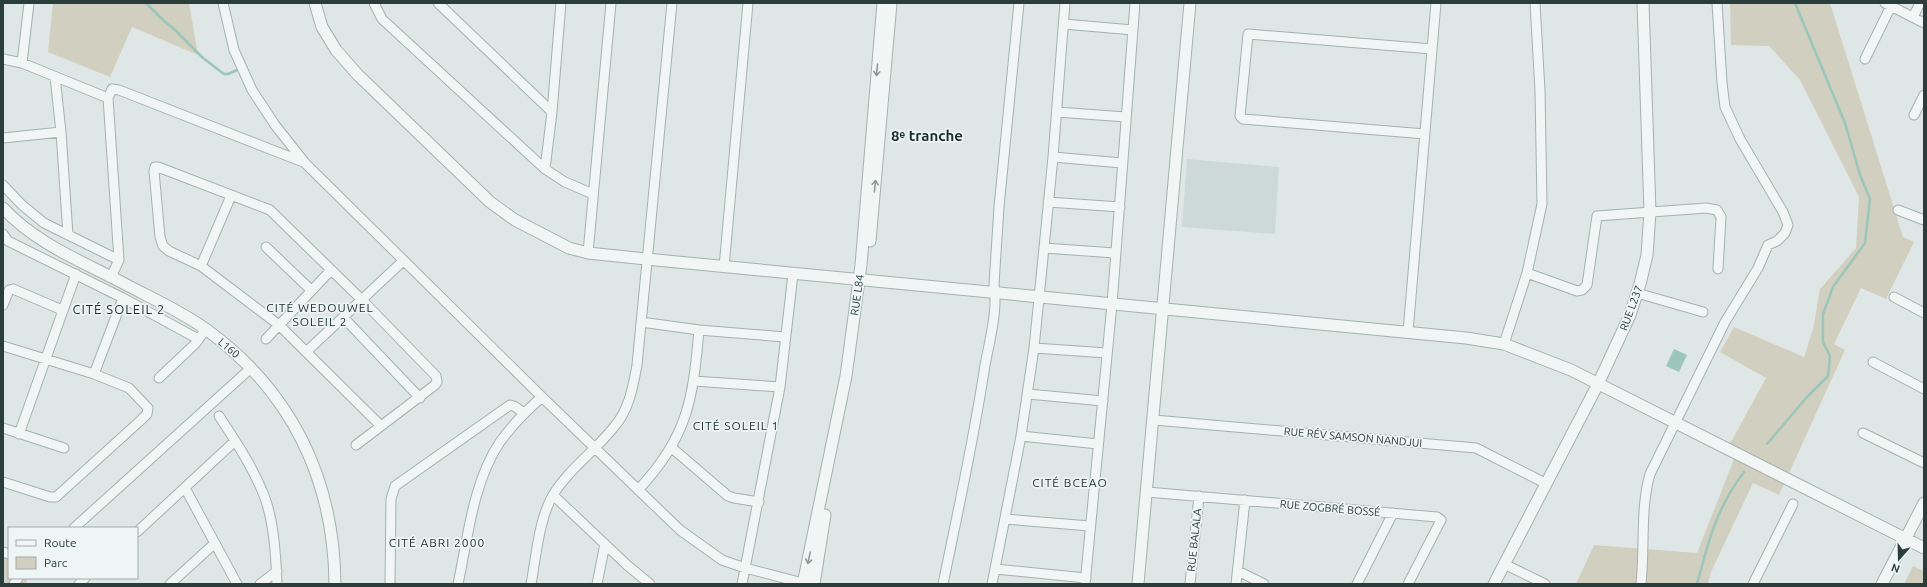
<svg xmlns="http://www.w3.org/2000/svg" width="1927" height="587" viewBox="0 0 1927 587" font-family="Ubuntu,sans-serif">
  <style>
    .built { fill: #cdd9d6 }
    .green { fill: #d1d0c0 }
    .water { fill: #9bc6ba }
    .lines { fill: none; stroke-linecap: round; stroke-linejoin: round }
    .stream { stroke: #9bc6ba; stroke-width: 2.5 }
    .minor-casing { stroke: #a5b1af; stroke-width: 11 }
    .tertiary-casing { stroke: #a5b1af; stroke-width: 13 }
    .minor { stroke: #f1f6f5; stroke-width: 9 }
    .tertiary { stroke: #f1f6f5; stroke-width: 11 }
    .oneway { stroke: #8d9a98 }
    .labels { text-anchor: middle; stroke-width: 3.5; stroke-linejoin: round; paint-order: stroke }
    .street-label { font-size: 11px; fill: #293e3a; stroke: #eef5f4 }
    .neighbourhood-label { font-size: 12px; letter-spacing: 1px; fill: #1b2e2c; stroke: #eef5f4 }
    .quarter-label { font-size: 13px; letter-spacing: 1px; fill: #1b2e2c; stroke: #eef5f4 }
    .district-label { font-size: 15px; font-weight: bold; fill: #1b2e2c; stroke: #eef5f4 }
  </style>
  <rect width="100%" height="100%" fill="#dfe7e6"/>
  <path class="built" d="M1187 159 1279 167 1275 234 1182 227Z"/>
  <path class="green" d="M53 3H189L198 55 132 27 110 77 48 52Z
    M1730 3H1830L1903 237 1914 242 1886 299 1861 288 1834 344 1845 350 1779 495 1753 483 1711 572 1708 584H1576L1594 545 1697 553 1734 459 1720 452 1732 440 1766 378 1720 352 1734 327 1804 357 1813 329 1820 289 1856 248 1859 197 1800 80 1769 46 1731 45Z
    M3 546 9 548V578H28L26 584H3Z
    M1913 566 1924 571V584H1904Z"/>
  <path class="water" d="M1674 349 1687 355 1679 372 1666 366Z"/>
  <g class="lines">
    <path class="stream" d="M146 3 163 20 175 30 203 58 224 74H228L237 70
      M1767 444 1807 397 1828 376 1830 356 1823 342V314L1833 287 1865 243 1870 199 1860 175 1845 123 1795 3
      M1697 584C1708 542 1717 507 1744 472"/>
    <g class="minor-casing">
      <path id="minor" d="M223 3 234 50 252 90 275 125 305 163 542 397 680 530 722 560 745 568 803 583
        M374 3 382 19 545 169 565 182 593 194
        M438 3 552 112
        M1885 3 1924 23
        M1913 17 1920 3
        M1064 24 1133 30
        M3 59 22 63 108 98
        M1865 59 1891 6
        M22 63 29 3
        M55 77 61 132 68 235
        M1057 112 1126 117
        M1914 115 1924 95
        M1425 134 1243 119 1240 116 1248 34 1432 49
        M3 138 61 132
        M1053 157 1122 163
        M545 169 552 112 561 3
        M3 185 22 205 44 223 119 260
        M1048 202 1120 207
        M1898 210 1924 220
        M3 234 8 241 123 298 198 339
        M266 247 311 290
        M1044 248 1115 253
        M588 253 611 3
        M201 266 231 196
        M724 267 748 3
        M1527 273 1577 291 1582 290 1587 285 1597 216 1706 208 1717 210 1721 217 1718 269
        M111 277 119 260 108 98 112 89 119 90 303 162
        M1637 293 1703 312
        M1894 297 1924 313
        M3 305 9 290 13 289 62 310
        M343 317 420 398
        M641 322 699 330 785 337
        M1408 332 1436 3
        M266 339 331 270
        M1504 344 1527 273 1542 204 1540 91 1535 3
        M3 346 94 374 129 388 148 408 147 414 141 420 56 497H50L3 482
        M1034 348 1107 353
        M306 352 403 261
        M1873 362 1924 389
        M94 374 123 298
        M159 378 195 344 206 329
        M694 381 780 387
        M1028 394 1103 401
        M219 416C235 440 252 466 263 493 274 519 276 557 277 584
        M1154 420 1476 448 1545 483
        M3 428 64 448
        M1863 433 1924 463
        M19 434 76 274
        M1021 436 1098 444
        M356 445 435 385 437 382 436 376 361 299 270 210 158 167H155L154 171 160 237 163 246 169 251 201 266 279 325 381 426
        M672 448 728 496 734 498 759 502
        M185 488 237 584
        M638 490C688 437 693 399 699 330
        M1147 492 1437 517 1441 520 1408 584
        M553 495 627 565 650 584
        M1005 519 1090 526
        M74 528 251 368
        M137 532 235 441
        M3 552 9 554
        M1504 564 1545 584
        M995 569 1086 578
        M1238 571 1264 584
        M14 584 18 578
        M79 584 85 578
        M170 584 215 543
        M260 584 277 571
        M390 584 391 499 395 486 510 405 514 406 524 413
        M458 584C468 537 473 482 500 442 512 425 527 410 542 397
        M531 584C536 558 539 518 553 495 569 469 595 451 614 427 629 410 633 387 637 365L672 3
        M597 584 605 544
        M742 584 780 387 793 274
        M943 584C958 511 974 439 985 365 990 339 998 310 994 284L999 207 1019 3
        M992 584 1021 436 1034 348 1053 157 1065 3
        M1085 584 1112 304 1135 3
        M1190 584 1199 496
        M1236 584 1245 500
        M1357 584 1393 513
        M1641 584C1645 549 1640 508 1650 474L1725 322 1758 268 1768 245 1777 241 1785 233 1788 225 1783 212 1740 139 1725 107 1722 83 1717 3
        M1753 584 1793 504"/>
    </g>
    <g class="tertiary-casing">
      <path id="tertiary" d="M315 3 322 27 336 50 358 75 490 202 515 220 569 248 588 253 646 259 1466 338 1504 344 1571 370 1924 548
        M3 208C35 243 81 261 123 283 151 298 181 311 207 330 292 392 334 480 335 584
        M870 241 891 3
        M803 584 846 376 861 265 883 3
        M814 584 825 515
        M1138 584 1190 3
        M1494 584 1598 384 1630 315 1640 284 1647 255 1650 212 1643 3
        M1882 584 1924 503"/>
    </g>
    <use href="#minor" class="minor"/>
    <use href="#tertiary" class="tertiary"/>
  </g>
  <defs><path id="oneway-shaft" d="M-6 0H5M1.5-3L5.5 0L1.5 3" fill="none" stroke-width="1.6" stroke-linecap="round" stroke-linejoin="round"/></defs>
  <g class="oneway">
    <use href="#oneway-shaft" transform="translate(877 70) rotate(95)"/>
    <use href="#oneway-shaft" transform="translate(875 186) rotate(-84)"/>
    <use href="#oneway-shaft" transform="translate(809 558) rotate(102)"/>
  </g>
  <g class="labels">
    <g class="street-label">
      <text transform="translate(857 295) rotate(-82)" y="4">RUE L84</text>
      <text transform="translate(1631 308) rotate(-70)" y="4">RUE L237</text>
      <text transform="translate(229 348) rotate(40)" y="4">L160</text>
      <text transform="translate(1353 437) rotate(5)" y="4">RUE RÉV SAMSON NANDJUI</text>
      <text transform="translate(1330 508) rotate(5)" y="4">RUE ZOGBRÉ BOSSÉ</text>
      <text transform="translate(1194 540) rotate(-84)" y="4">RUE BALALA</text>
    </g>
    <g class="neighbourhood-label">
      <text x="320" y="312">CITÉ WEDOUWEL<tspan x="320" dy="14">SOLEIL 2</tspan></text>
      <text x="736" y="430">CITÉ SOLEIL 1</text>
      <text x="1070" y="487">CITÉ BCEAO</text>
      <text x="437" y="547">CITÉ ABRI 2000</text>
    </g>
    <g class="quarter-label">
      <text x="119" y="314">CITÉ SOLEIL 2</text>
    </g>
    <g class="district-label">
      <text x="927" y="141">8ᵉ tranche</text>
    </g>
  </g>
  <rect width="1927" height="587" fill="none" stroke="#293e3a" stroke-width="8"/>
  <rect x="8" y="527" width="130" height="52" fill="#eef5f4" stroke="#9facaa"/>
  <rect x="16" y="540" width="20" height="6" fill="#f1f6f5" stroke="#9facaa"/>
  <text x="44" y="547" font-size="12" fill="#293e3a">Route</text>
  <rect x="16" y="557" width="20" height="12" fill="#d1d0c0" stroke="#9facaa"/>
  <text x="44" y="567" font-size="12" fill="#293e3a">Parc</text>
  <g transform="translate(1899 559) rotate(200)" stroke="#eef5f4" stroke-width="3" paint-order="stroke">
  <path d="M0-3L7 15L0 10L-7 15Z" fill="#293e3a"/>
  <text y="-6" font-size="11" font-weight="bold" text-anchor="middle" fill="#293e3a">N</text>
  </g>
</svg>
